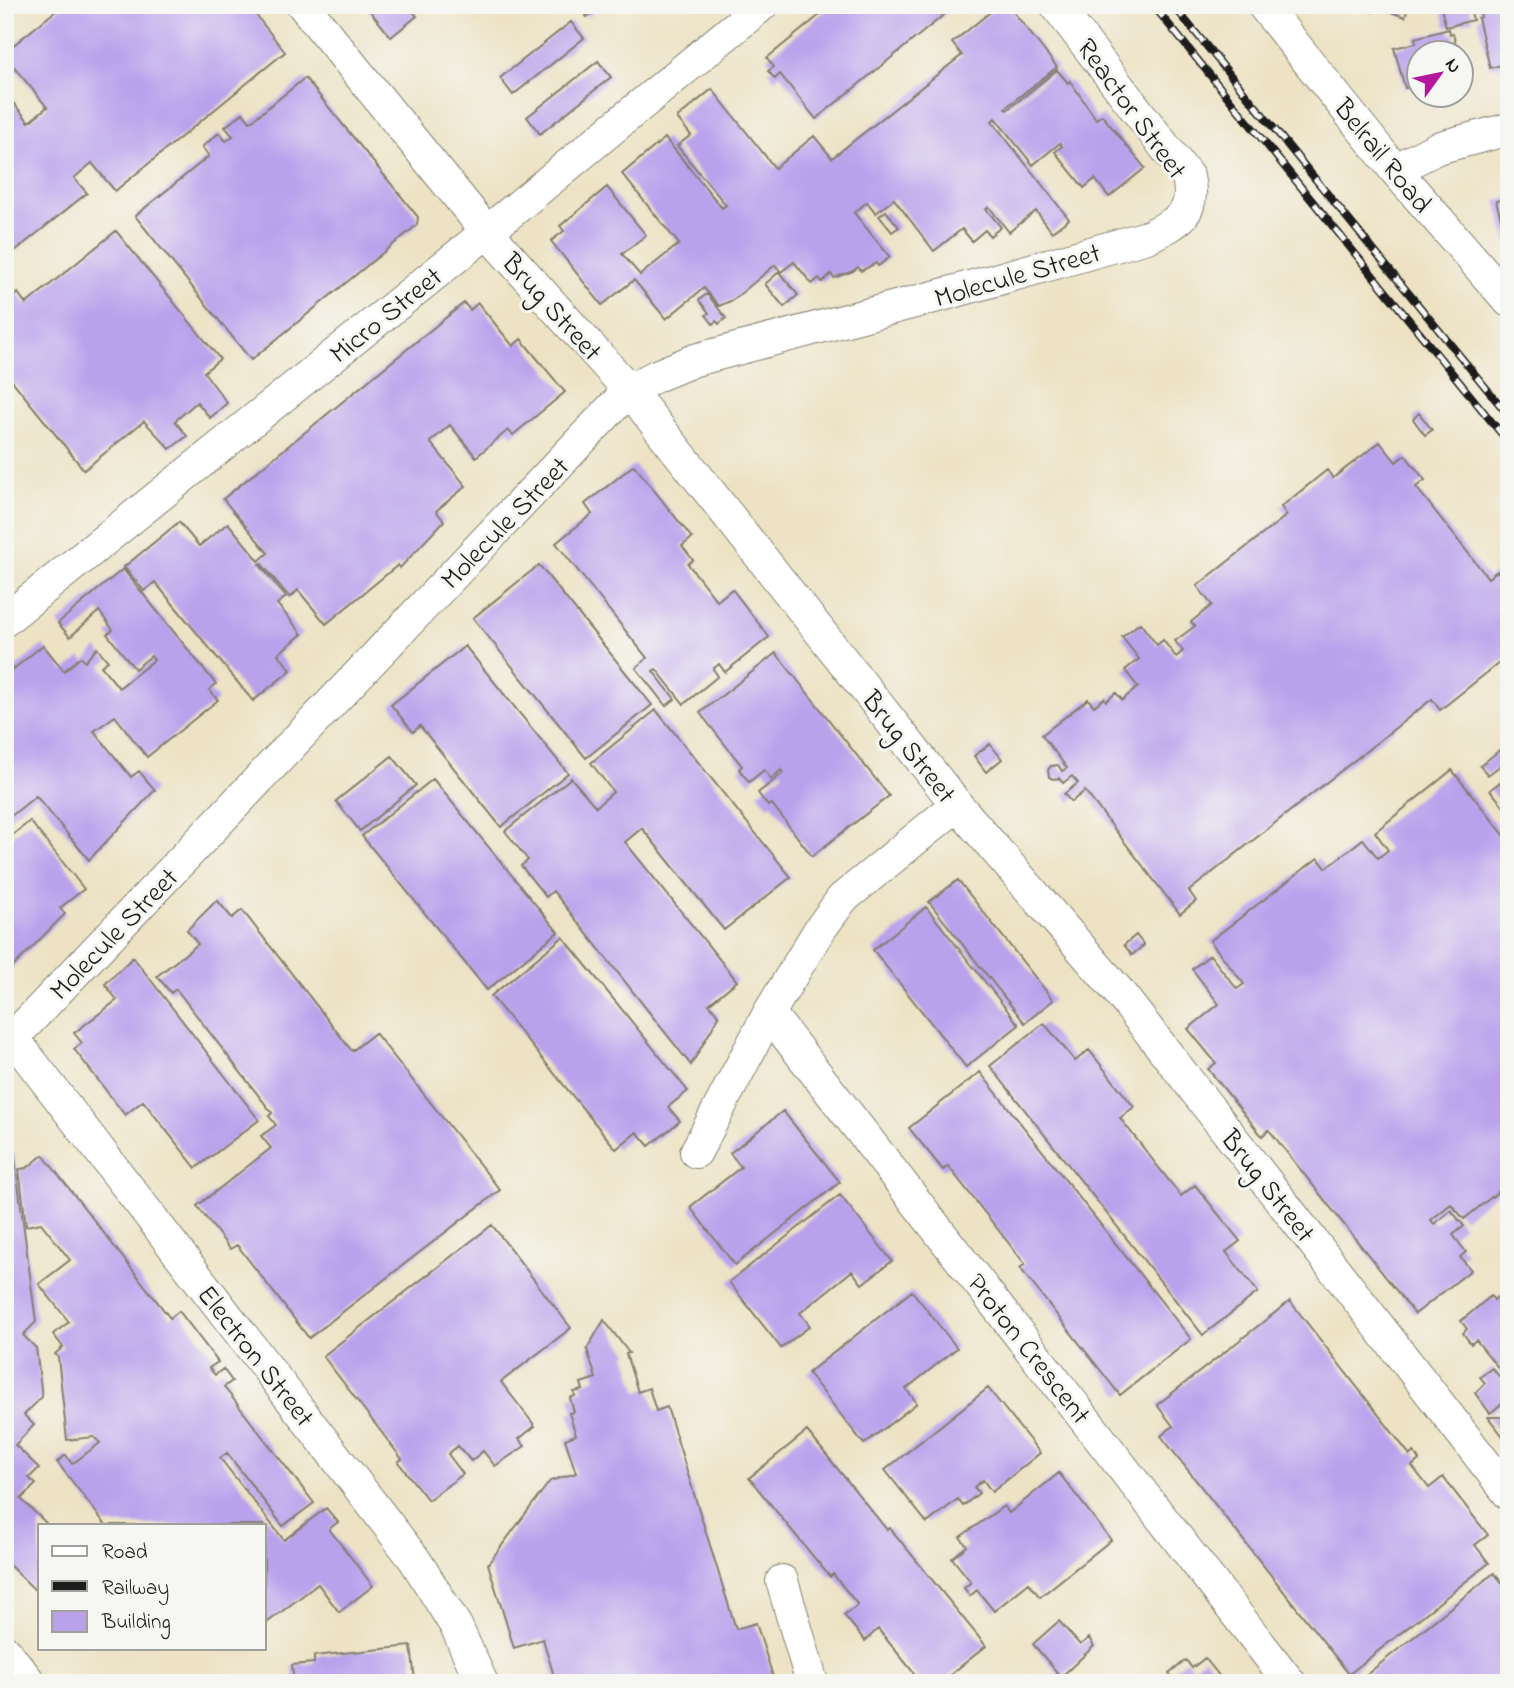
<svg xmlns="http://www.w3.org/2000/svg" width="1514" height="1688" viewBox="0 0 1514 1688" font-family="'Indie Flower',sans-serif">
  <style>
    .building { fill: #b9a1ec }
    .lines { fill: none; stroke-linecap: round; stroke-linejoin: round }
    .minor-casing { stroke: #847f70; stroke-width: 34 }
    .minor { stroke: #fff; stroke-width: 32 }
    .rail-casing { stroke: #1c1c1c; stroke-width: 8 }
    .rail { stroke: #f6f6f2; stroke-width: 5; stroke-dasharray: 16; stroke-linecap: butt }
    .labels { text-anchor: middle; stroke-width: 6; stroke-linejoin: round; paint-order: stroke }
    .street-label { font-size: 28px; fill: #1c1c1c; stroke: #f6f6f2 }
  </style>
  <rect width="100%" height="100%" fill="#f6f6f2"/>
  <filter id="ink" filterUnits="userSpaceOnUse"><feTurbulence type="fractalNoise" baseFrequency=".0143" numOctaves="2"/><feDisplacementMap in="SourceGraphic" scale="14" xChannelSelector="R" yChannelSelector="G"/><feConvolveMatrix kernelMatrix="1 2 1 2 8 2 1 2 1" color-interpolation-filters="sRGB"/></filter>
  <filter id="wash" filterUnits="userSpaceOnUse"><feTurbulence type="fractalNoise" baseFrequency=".00686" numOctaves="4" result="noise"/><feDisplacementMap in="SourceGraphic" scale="28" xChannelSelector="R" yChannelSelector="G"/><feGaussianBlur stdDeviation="1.57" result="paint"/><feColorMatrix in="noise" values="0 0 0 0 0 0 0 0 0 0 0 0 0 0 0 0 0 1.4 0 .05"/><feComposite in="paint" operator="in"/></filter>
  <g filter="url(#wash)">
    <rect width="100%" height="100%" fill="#ede2c4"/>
    <g id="blocks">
      <path class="building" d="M63 5H248L285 52 115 191 92 163 74 178 87 193 5 259V93L29 122 47 107 5 56V52Z
        M365 5H408L417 16 391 37Z
        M578 5H602L587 17Z
        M832 5H956L816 119 780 74 775 79 768 71 774 67 767 58Z
        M999 5H1008L1057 67 1005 108 1007 110 1057 70 1068 83 1070 81 1096 119 1102 115 1145 168 1109 197 1095 179 1084 188 1055 152 1062 146 1060 143 1033 165 995 118 992 121 1069 219 1052 232 1036 211 1009 232 989 207 986 209 1001 227 990 236 985 230 972 241 962 229 934 251 894 199 876 213 867 202 854 213 890 257 878 266 876 263 861 271 858 267 853 271 834 278 831 274 822 282 819 278 812 284 794 262 781 272 775 265 733 300 719 306 704 288 666 319 634 280 602 305 551 241 564 231 560 226 607 187 646 235 622 254 640 275 679 244 622 174 665 138 722 208 726 205 677 146 691 135 677 118 712 89 775 168 814 136 832 158 962 55 952 43Z
        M1362 5H1409L1405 17 1376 7 1373 12Z
        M1440 5H1469L1473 20 1446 27Z
        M1478 5H1509V63L1490 68 1478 18 1481 17Z
        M571 22 584 38 513 95 500 78Z
        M1449 29 1450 34 1453 33 1458 52H1420V85L1405 88 1394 48 1416 43 1415 38Z
        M598 61 611 77 540 134 527 117Z
        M305 78 418 217 417 225 251 360 135 216 209 156 202 147 219 133 226 141 233 136 225 127 243 113 250 122Z
        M1509 198V244H1508L1496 201Z
        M886 211 899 227 892 232 879 216Z
        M116 231 220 359 204 372 227 403 210 418 197 402 175 421 187 436 170 449 144 421 84 470 5 372V303L18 293 26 304Z
        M779 272 798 295 784 307 765 284Z
        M707 294 726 318 719 324 716 321 713 324 706 315 709 313 699 300Z
        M464 303 470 310 478 303 513 346 521 339 565 392 513 435 508 430 476 457 450 425 430 442 466 486 436 511 444 521 400 568 398 565 326 624 298 590 290 598 261 563 259 564 286 597 277 604 302 634 278 654 291 670 253 701 155 582 144 591 124 567 179 522 199 546 228 523 259 561 268 553 223 499Z
        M1419 413 1432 430 1425 435 1413 419Z
        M1380 442 1396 462 1405 455 1425 480 1416 487 1488 578 1497 571 1509 585V655L1440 710 1432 699 1189 891 1196 901 1180 914 1085 791 1071 802 1064 794 1078 783 1072 776 1063 783 1059 778 1053 779 1049 777 1048 770 1051 766 1058 765 1062 771 1067 768 1042 735 1088 699 1094 706 1104 698 1106 701 1116 693 1122 700 1138 687 1125 670 1139 659 1122 637 1140 623 1157 645 1163 640 1176 657 1183 651 1175 641 1195 626 1191 622 1212 605 1197 586 1287 515 1281 507 1327 470 1333 478Z
        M634 465 692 538 682 546 693 560 688 564 717 601 732 589 769 637 725 672 719 664 713 669 718 676 684 704 656 669 653 671 675 699 666 706 636 668 647 658 556 543 592 514 585 504Z
        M539 565 652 705 586 758 473 618Z
        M123 569 216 684 209 690 218 700 147 757 115 716 94 731 131 777 139 771 155 790 89 860 36 796 5 821V676L43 645 64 671 81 657 85 662 97 648 108 661 101 666 119 688 154 660 151 656 135 669 107 634 113 630 99 611 70 637 58 623Z
        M465 646 568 773 501 827 420 726 413 732 391 705Z
        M776 653 889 796 812 856 772 804 768 806 758 793 783 773 781 770 771 779 764 770 749 782 739 769 742 766 700 713Z
        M656 710 791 877 724 930 642 828 625 842 737 981 709 1004 719 1016 691 1065 553 891 546 897 521 866 528 860 505 831 571 778 596 807 613 792 591 763Z
        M990 744 1002 759 986 772 974 756Z
        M1502 748 1509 759 1488 775 1480 766Z
        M392 756 416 785 360 831 336 801Z
        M1452 770 1509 841V1158L1507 1160 1509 1163V1183L1464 1219 1451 1204 1431 1220 1434 1224 1451 1210 1464 1226 1453 1235 1466 1252 1460 1257 1471 1270 1415 1314 1269 1130 1262 1136 1208 1069 1216 1063 1188 1029 1219 1004 1192 969 1210 955 1237 989 1244 984 1210 941 1318 858 1326 868 1363 839 1378 858 1388 850 1375 832Z
        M1509 775V813L1490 790Z
        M433 779 558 932 487 990 362 836Z
        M30 821 84 889 60 908 65 914 5 975V841Z
        M958 880 1053 1000 1025 1023 929 902Z
        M217 900 232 918 242 910 352 1051 375 1033 500 1190 309 1338 237 1245 230 1249 197 1206 271 1148 261 1136 276 1125 269 1116 272 1113 176 989 171 993 157 976 198 944 187 930Z
        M926 907 1019 1025 966 1067 873 950Z
        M1136 935 1144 945 1132 955 1124 945Z
        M563 937 688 1091 668 1107 680 1121 649 1146 637 1132 616 1149 491 996Z
        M133 957 259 1120 196 1168 143 1101 125 1115 74 1049 82 1043 74 1033 117 1000 105 984Z
        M1044 1023 1075 1061 1089 1050 1134 1107 1120 1118 1181 1196 1195 1185 1240 1241 1226 1252 1258 1292 1203 1335 990 1066Z
        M980 1072 1191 1339 1120 1395 1020 1268 1025 1264 948 1166 943 1170 909 1128Z
        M783 1111 840 1182 735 1265 690 1207 741 1167 730 1153Z
        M14 1152 36 1322 23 1335 36 1348 42 1397 24 1415 34 1425 15 1445 39 1468 29 1478 36 1484 21 1499 46 1523V1525H40V1595L5 1561V1154Z
        M43 1155 170 1318 179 1311 218 1362 209 1368 215 1375 223 1369 232 1381 224 1387 314 1503 283 1526 227 1453 220 1458 284 1540 326 1508 338 1522 329 1529 373 1586 339 1612 318 1584 264 1625V1525H106L57 1462 66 1455 72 1464 100 1443 94 1437 67 1440 58 1357 55 1354 63 1347 53 1334 69 1322 39 1284 70 1260 41 1223 26 1226 19 1169 27 1168Z
        M840 1195 892 1261 862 1284 852 1271 800 1313 810 1326 781 1348 729 1282Z
        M492 1225 571 1328 501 1382 535 1426 519 1439 525 1446 495 1466 483 1451 471 1461 458 1446 448 1454 463 1474 428 1500 398 1462 402 1459 323 1356Z
        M1506 1290 1509 1293V1398L1490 1413 1475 1393 1485 1383 1480 1377 1492 1368 1504 1382 1507 1379 1476 1340 1471 1344 1463 1333 1467 1329 1461 1321 1491 1296 1494 1300Z
        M912 1291 957 1348 906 1389 917 1403 864 1444 808 1373Z
        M1290 1301 1410 1455 1414 1452 1419 1460 1412 1466 1429 1488 1443 1477 1488 1535 1475 1545 1489 1563 1349 1674 1161 1436 1173 1426 1157 1405Z
        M604 1320 629 1353 626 1354 638 1392 649 1388 656 1411 667 1407 736 1629 756 1623 775 1683H556L543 1639 514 1648 488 1564 550 1481 576 1473 565 1439 576 1435 569 1413 574 1412 570 1398 575 1396 574 1392 583 1390 581 1383 596 1378 587 1349Z
        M988 1388 1040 1453 992 1492 983 1480 974 1487 979 1493 963 1506 958 1499 927 1523 885 1470Z
        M1488 1417H1509V1444Z
        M807 1431 887 1530 890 1528 986 1646 940 1683H922L878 1629 865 1641 844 1615 858 1605 833 1574 830 1577 749 1478Z
        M1059 1473 1111 1540 1040 1597 1029 1583 994 1611 977 1590 970 1596 964 1588 971 1582 952 1558 967 1546 960 1537 1004 1506 1009 1513Z
        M1494 1573 1509 1591V1683H1392L1388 1678 1382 1683H1356Z
        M1059 1621 1080 1645 1089 1638 1094 1646 1061 1677 1033 1644Z
        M411 1646 415 1681 428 1679V1683H294L292 1665 314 1663V1656Z
        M1205 1658 1225 1683H1176L1169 1674 1186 1660 1192 1668Z"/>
    </g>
  </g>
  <g filter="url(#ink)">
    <use href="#blocks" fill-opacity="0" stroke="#847f70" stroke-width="2"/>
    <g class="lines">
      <g class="minor-casing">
        <path id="minor" d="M303 5 487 232 629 390 957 805 1118 991 1509 1494
          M1263 5 1395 170 1509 301
          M1395 170 1437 148 1509 129
          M5 620 487 232 762 5
          M769 1013 1290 1683
          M13 1038 415 1560 456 1626 482 1683
          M5 1046 629 390 656 376 695 360 949 293 1147 237C1176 223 1197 215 1188 177L1056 5
          M696 1152 769 1013 818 932 842 899 957 805
          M782 1581 812 1683
          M5 1651 30 1683"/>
      </g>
      <use href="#minor" class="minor"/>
      <g class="rail-casing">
        <path id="rail" d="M1153 5 1509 443
          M1173 5 1509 416"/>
      </g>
      <use href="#rail" class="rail"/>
    </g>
  </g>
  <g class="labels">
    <g class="street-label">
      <text transform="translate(1133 108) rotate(54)" y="10">Reactor Street</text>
      <text transform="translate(1384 155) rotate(51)" y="10">Belrail Road</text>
      <text transform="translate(1017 274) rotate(-16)" y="10">Molecule Street</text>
      <text transform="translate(553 306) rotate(48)" y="10">Brug Street</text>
      <text transform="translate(385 314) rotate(-39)" y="10">Micro Street</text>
      <text transform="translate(504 522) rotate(-46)" y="10">Molecule Street</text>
      <text transform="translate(910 746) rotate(52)" y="10">Brug Street</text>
      <text transform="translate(113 933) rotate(-46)" y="10">Molecule Street</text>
      <text transform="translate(1269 1185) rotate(52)" y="10">Brug Street</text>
      <text transform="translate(1030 1348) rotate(52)" y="10">Proton Crescent</text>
      <text transform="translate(257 1355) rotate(52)" y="10">Electron Street</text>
    </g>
  </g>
  <rect width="1514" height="1688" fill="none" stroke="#f6f6f2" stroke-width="28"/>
  <rect x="38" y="1524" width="228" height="126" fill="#f6f6f2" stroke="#9f9f9c" stroke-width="2"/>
  <rect x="52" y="1546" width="35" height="10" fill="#ffffff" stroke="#9f9f9c" stroke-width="2"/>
  <text x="102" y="1558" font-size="21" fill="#1c1c1c">Road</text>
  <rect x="52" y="1581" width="35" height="10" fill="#1c1c1c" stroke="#9f9f9c" stroke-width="2"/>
  <text x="102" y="1594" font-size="21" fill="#1c1c1c">Railway</text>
  <rect x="52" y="1611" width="35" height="21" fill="#b9a1ec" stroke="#9f9f9c" stroke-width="2"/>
  <text x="102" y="1628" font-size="21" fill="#1c1c1c">Building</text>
  <g transform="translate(1440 74) rotate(57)"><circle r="33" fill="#f6f6f2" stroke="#9f9f9c" stroke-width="2"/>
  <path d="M0-5L12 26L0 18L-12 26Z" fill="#b5179e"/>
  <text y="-10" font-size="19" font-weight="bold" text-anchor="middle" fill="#1c1c1c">N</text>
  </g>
</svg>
